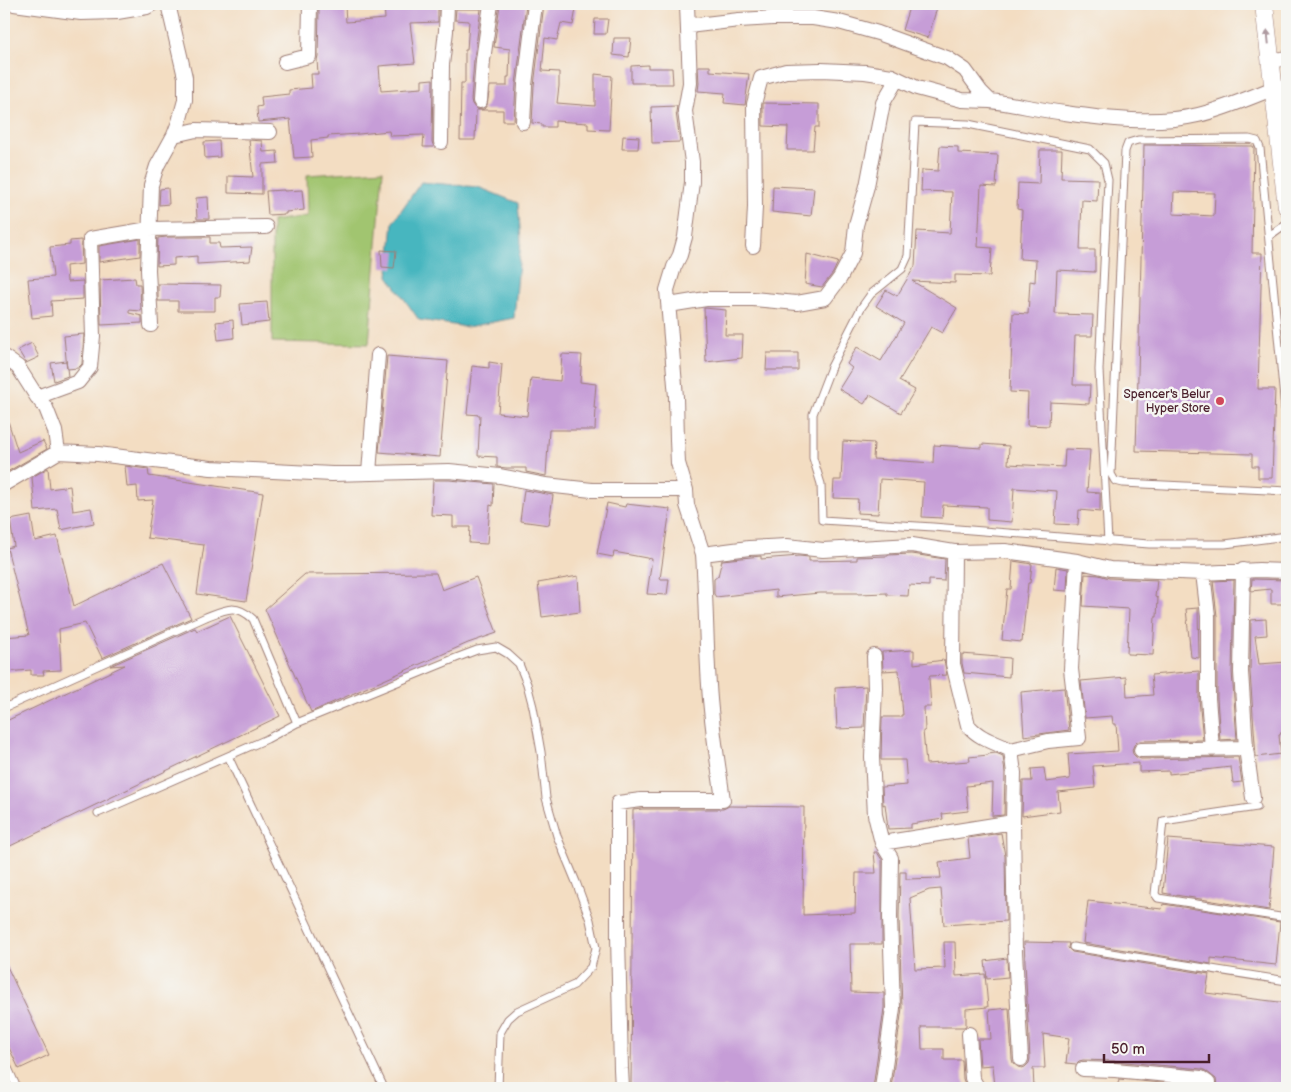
<svg xmlns="http://www.w3.org/2000/svg" width="1291" height="1092" viewBox="0 0 1291 1092" font-family="'Balsamiq Sans',sans-serif">
  <style>
    .green { fill: #a1c56f; stroke: #76724d }
    .water { fill: #47b6bf; stroke: #486a75 }
    .building { fill: #c69dd7; fill-rule: evenodd }
    .lines { fill: none; stroke-linecap: round; stroke-linejoin: round }
    .service-casing { stroke: #9e7e76; stroke-width: 9 }
    .minor-casing { stroke: #9e7e76; stroke-width: 16 }
    .tertiary-casing { stroke: #9e7e76; stroke-width: 19 }
    .service { stroke: #fff; stroke-width: 7 }
    .minor { stroke: #fff; stroke-width: 14 }
    .tertiary { stroke: #fff; stroke-width: 18 }
    .oneway { fill: #ae9aa0 }
    .poi-dot { fill: #d1495b; stroke: #f6f6f2; stroke-width: 2 }
    .labels { text-anchor: middle; stroke-width: 5; stroke-linejoin: round; paint-order: stroke }
    .poi-label { font-size: 12px; fill: #4a1f2b; stroke: #f6f6f2; text-anchor: end }
  </style>
  <rect width="100%" height="100%" fill="#f6f6f2"/>
  <filter id="ink" filterUnits="userSpaceOnUse"><feTurbulence type="fractalNoise" baseFrequency=".02" numOctaves="2"/><feDisplacementMap in="SourceGraphic" scale="10" xChannelSelector="R" yChannelSelector="G"/><feConvolveMatrix kernelMatrix="1 2 1 2 8 2 1 2 1" color-interpolation-filters="sRGB"/></filter>
  <filter id="wash" filterUnits="userSpaceOnUse"><feTurbulence type="fractalNoise" baseFrequency=".0096" numOctaves="4" result="noise"/><feDisplacementMap in="SourceGraphic" scale="20" xChannelSelector="R" yChannelSelector="G"/><feGaussianBlur stdDeviation="1.12" result="paint"/><feColorMatrix in="noise" values="0 0 0 0 0 0 0 0 0 0 0 0 0 0 0 0 0 1.4 0 .05"/><feComposite in="paint" operator="in"/></filter>
  <g filter="url(#wash)">
    <rect width="100%" height="100%" fill="#f3ddc2"/>
    <path class="green" d="M383 170 369 344 272 342V221L308 216 307 175Z"/>
    <path class="water" d="M421 182 478 187 518 203 521 241 514 318 467 327 419 320 388 276 393 222Z"/>
    <g id="blocks">
      <path class="building" d="M384 4H438V22L410 23 415 63 379 66 381 91 422 88V80L433 79 432 142 434 147H423L424 135 390 136 389 131 359 134 328 136V138L311 140 312 157 294 158 290 119 258 122 257 107 262 106 261 97 289 94V90L312 88 311 74H318L317 60 318 56 319 9 345 6 346 22 385 19Z
        M500 4H526L516 84 514 121H503V110H476L475 140H460L461 83H465V50H467L469 21 455 20 456 9H481L474 59 471 100 472 104 475 108 480 110 484 109 487 105 490 86H507V77H509L510 49 494 47Z
        M544 4H553L552 6 576 9 573 25 561 23 557 40 545 38 542 71 559 72V86L557 103 595 106V74L612 76 609 130 588 129V123L555 121V127H542V124L532 123 534 86Z
        M910 4H938L928 38 902 30Z
        M595 19H608L606 34H594Z
        M614 38H631L629 57 613 55Z
        M648 65V68H672L673 84H654V83H631V66Z
        M698 66H710V71L749 74 745 105 724 103 725 93 698 91 699 83Z
        M763 103 819 104V127H815L813 150H787L788 127 763 126Z
        M677 106 676 112 680 142 652 143 651 107Z
        M623 136 639 137 638 149H622Z
        M249 140 262 141 263 152 277 151 278 163 262 164V194L228 193V176L253 177Z
        M219 141 220 157 205 158 204 142Z
        M1144 145 1253 146 1254 148 1252 253H1262L1258 389H1275L1272 478H1258V466H1252V454L1136 451ZM1174 192 1215 193 1214 216 1173 214Z
        M940 146 958 147V153L998 155 996 187 981 186 978 247 992 248 990 276 955 275V283L912 281 957 308 942 333 931 327 899 381 915 390 901 413 870 395 864 404 839 389 852 368 847 364 857 347 881 361 904 323 876 306 886 290 897 296 915 266 917 231 950 233 952 192 921 191 922 170 938 171Z
        M1040 150H1062L1061 178 1098 179 1097 201 1082 200 1080 250H1095V272L1057 270 1055 314 1093 315 1092 336H1075L1073 385H1090L1089 404 1050 402 1049 426 1027 425 1028 393 1010 392 1013 313 1028 314 1030 281 1035 282 1036 260 1020 259 1022 210 1017 209 1018 183 1039 184Z
        M773 186 814 188 811 216 772 212Z
        M168 188 169 204 159 205 160 189Z
        M284 190V191L302 190 304 210 286 212V214L268 215 266 191Z
        M208 197 209 219H197L196 198Z
        M166 237H210V243H219L220 248 252 247 250 261 197 264V256L174 258V265L157 266 158 238Z
        M140 239V256L99 262V246Z
        M81 240 82 264 66 266 67 282 83 281V299L51 301 52 316 32 318 28 279 53 277 50 247 70 245V241Z
        M381 250 396 251 394 268 382 267Z
        M807 254 838 262 833 273 822 287 805 284Z
        M135 278 136 284H140L141 311 129 310V313L142 316V323L101 325 100 280Z
        M158 284 221 285 220 297H215V311H178V301H158Z
        M267 302 269 322 242 325 240 304Z
        M704 308 726 310 725 335H743L742 358 706 362Z
        M233 320 234 338 218 340 216 322Z
        M84 334 82 364 78 368 67 369 64 336Z
        M32 343 39 357 26 363 18 350Z
        M767 353H798V370H766Z
        M562 354 582 355 580 382 596 384 594 408H596L595 430H549L546 476 526 472V468H507L497 467V457L478 456 480 415 467 414 472 366 489 368V362L502 364 498 413 527 416 531 378 560 381Z
        M387 356 448 361 440 457 379 452Z
        M66 361 68 376 54 381 51 363Z
        M4 415H6L18 452 43 441 47 449 7 472 4 464Z
        M843 441 874 443 873 459 933 463 934 445 982 448V444L1009 446 1008 464 1064 467 1065 449 1090 450 1087 492 1100 493V512L1079 510 1078 525 1055 524 1057 491 1014 488 1012 522 987 520V507L943 505 942 518 922 517 924 482 880 479 878 514 857 513 858 499 833 498 834 480H841Z
        M125 466 148 469 149 476 263 493 246 601 197 594 204 545 147 538 153 500 138 501 137 486 127 487Z
        M48 468 50 489 70 486 73 511 91 508 94 523 61 530 57 509 35 511 32 477Z
        M433 480H449L494 484 493 506 490 505 487 544 469 543 470 527H453V516L431 515Z
        M524 490 553 495 549 525 520 521Z
        M607 503 625 507 626 504 670 509 660 579H669L667 595 647 594 652 559 614 552 613 557 597 554Z
        M31 516 35 541 57 536 74 606 163 563 191 618 102 658 85 623 59 629 61 670 43 671 44 675H31V670L4 672V637L29 635 7 548 14 546 10 520Z
        M912 554 945 559 944 581 929 580V586L909 585 908 596 887 595V593L858 594V593H820L776 597V590L716 597 714 594V579L718 576 722 560 761 556V559L799 556 809 557V561L857 560V557L888 556V555Z
        M1013 561 1032 564 1030 583H1028L1022 642 1002 640 1007 589H1011Z
        M1056 567 1068 569 1067 591 1054 590Z
        M436 573 442 590 476 577 497 633 468 643 311 712 265 609 305 574Z
        M1085 574 1099 575 1109 578 1157 580 1155 597 1158 598 1157 617H1155L1153 655 1127 654 1129 609 1083 606Z
        M578 576 580 612 542 617 538 583Z
        M1252 579 1286 580 1287 604H1271V589L1251 591Z
        M1234 580 1232 672 1237 739 1220 740 1217 698V616L1213 581Z
        M1198 608 1199 658 1191 657 1186 609Z
        M230 616 280 716 4 849V722L125 665 110 666 195 628 197 631Z
        M1266 619 1267 635 1255 636 1259 664 1287 662V733H1280V735H1279L1281 754 1256 757 1250 672 1251 620Z
        M914 650V664L944 660 947 675 930 676 929 678 931 707H924L925 731H923L926 764 970 761 969 757 988 755V754L996 753 1003 756 1005 773 1004 815 992 816 993 783 966 786 968 811 942 814 943 819 911 824V828L888 829 885 804 883 805 882 787 907 785 905 760H881L882 717H901V715H903L899 670 883 671 882 652Z
        M962 654 1010 658 1009 677 964 673 962 663Z
        M1199 671V699L1203 740 1140 741 1137 742 1134 745 1132 750 1133 754 1136 757 1141 759 1238 757 1242 782 1233 783 1231 767 1169 774V771L1139 772V763L1093 766 1095 788 1058 792 1060 811 1022 816 1023 781H1032L1031 769 1044 768 1046 782 1070 779 1068 754 1118 751 1116 724H1113L1112 716 1085 718 1081 681 1126 677 1127 697 1153 695 1151 675Z
        M866 686 864 728 837 729 835 688Z
        M1064 688 1069 730 1024 736 1021 692Z
        M729 806 804 807 803 915 855 913 856 873H876L874 852H877L882 860V944H850L851 992 884 993V1008L873 1088H631L633 810 642 809H723Z
        M1001 833 1005 856 1006 921 944 925 941 889 929 890 910 898 915 969 945 968 944 942H955L956 976 985 974 988 1007 966 1009V1026L964 1027H921L922 1049H944V1060H962L963 1079 966 1086H942V1088H891L902 1008 899 917 900 872H906V879L941 878 939 862 970 858 968 838Z
        M1168 839 1274 847 1269 910 1163 893Z
        M1088 901 1162 909 1163 904 1280 922 1276 965 1211 958V964L1083 943Z
        M1024 942 1069 943 1068 948 1072 952 1209 974 1206 993 1287 1003V1088H1217L1216 1079 1206 1071 1202 1069 1115 1061 1083 1060 1079 1061 1076 1064 1066 1063 1069 1038 1043 1034 1045 1068H1033L1034 1088H995L993 1065 980 1066 978 1039H991L989 1010 1009 1008 1012 1059 1013 1063 1018 1067 1022 1068 1025 1067 1029 1063 1030 1059Z
        M1007 958 1008 977 987 979 985 961Z
        M4 960 49 1055 19 1069 4 1037Z
        M1119 1079 1192 1086V1088H1117Z"/>
    </g>
  </g>
  <g filter="url(#ink)">
    <use href="#blocks" fill-opacity="0" stroke="#9e7e76" stroke-width="1"/>
    <g class="lines">
      <g class="service-casing">
        <path id="service" d="M1269 236 1287 223
          M1287 418 1285 409 1260 148 1257 141 1249 139 1138 140 1128 143 1125 151 1111 474 1115 481 1123 483 1287 491
          M1108 542 1099 370 1108 180 1104 163 1090 149 968 124 915 122 908 256 902 269 871 294 861 308 831 367 813 414V458L821 484 822 520 933 527 1149 544H1225L1287 536
          M4 708 206 617C226 609 236 603 253 619L297 723
          M228 756 384 1088
          M1257 807 1163 821 1155 894 1158 898 1287 918
          M98 813 267 739 297 723 456 658 477 650 496 647 508 654 519 664 527 684 533 707 541 752 546 798 557 836 576 882 590 920 596 948 591 967 574 985 517 1011 508 1019 500 1033 498 1088
          M1073 947 1287 981
          M4 1059 17 1088"/>
      </g>
      <g class="minor-casing">
        <path id="minor" d="M14 4 81 13 117 12 147 7 152 4
          M687 4 690 83 685 111 692 162V182L685 237 680 255 674 267 667 290 676 397 677 440 678 463 686 490 687 505 703 554
          M688 26 739 20 773 18H813L839 22 878 33 947 58 965 70 981 92 990 101C1015 104 1040 110 1065 113 1107 119 1156 125 1198 115 1224 109 1249 98 1274 88
          M1271 61 1287 58
          M285 62 309 56 310 4
          M480 101 483 60 491 4
          M523 122 525 85 535 4
          M174 135 196 130 270 132
          M441 142 442 65 446 31 447 4
          M753 246 755 207 754 104 761 78 786 71 821 70 865 72 892 76 917 88 962 100 990 101
          M669 305 706 299H753L797 303 825 298 840 278 853 253 856 225 867 186 883 103 897 79
          M151 325 148 270 151 185 157 166 174 135 179 122 185 100V77L168 4
          M4 357 18 367 37 397 46 408 55 431 58 452
          M37 397 78 382 90 367 93 336 90 239 149 229 266 227
          M369 473 378 355
          M4 484 58 452 98 454 211 468 332 474 449 471 500 476 546 485 592 490H686
          M954 552 953 664 968 725C978 738 996 743 1011 750
          M1243 570 1241 672 1246 748 1253 798
          M1203 573 1208 616V698L1212 748
          M874 656 875 688 872 757 875 815 882 843
          M1141 750 1246 748
          M1013 822 1015 952 1021 1059
          M969 1034 972 1078 976 1085 977 1088
          M1083 1069 1115 1070 1201 1078 1208 1083V1088
          M622 1088 621 1069 618 936V803L641 800H723C718 762 711 724 709 685 706 642 706 598 703 554L749 548 787 546 823 550 912 545 954 552 1005 551 1077 561 1110 569 1203 573 1259 570 1287 571
          M882 1088 893 1008 890 917 891 858 882 843 1013 822 1014 773 1011 750 1048 741 1079 738 1071 669 1077 561"/>
      </g>
      <g class="tertiary-casing">
        <path id="tertiary" d="M1264 4 1287 207"/>
      </g>
      <use href="#service" class="service"/>
      <use href="#minor" class="minor"/>
      <use href="#tertiary" class="tertiary"/>
    </g>
    <defs><path id="oneway-solid" d="M-6-.8H1V-3.2L6.5 0L1 3.2V.8H-6Z" transform="scale(1.25)"/></defs>
    <use class="oneway" href="#oneway-solid" transform="translate(1268 37) rotate(-96)"/>
  </g>
  <circle class="poi-dot" cx="1220" cy="401" r="5"/>
  <g class="labels">
    <g class="poi-label">
      <text x="1210" y="398">Spencer's Belur<tspan x="1210" dy="14">Hyper Store</tspan></text>
    </g>
  </g>
  <rect width="1291" height="1092" fill="none" stroke="#f6f6f2" stroke-width="20"/>
  <path d="M1104 1054v8h105v-8" fill="none" stroke="#4a1f2b" stroke-width="2.5"/>
  <text x="1111" y="1054" font-size="15" fill="#4a1f2b" stroke="#f6f6f2" stroke-width="4" paint-order="stroke">50 m</text>
</svg>
